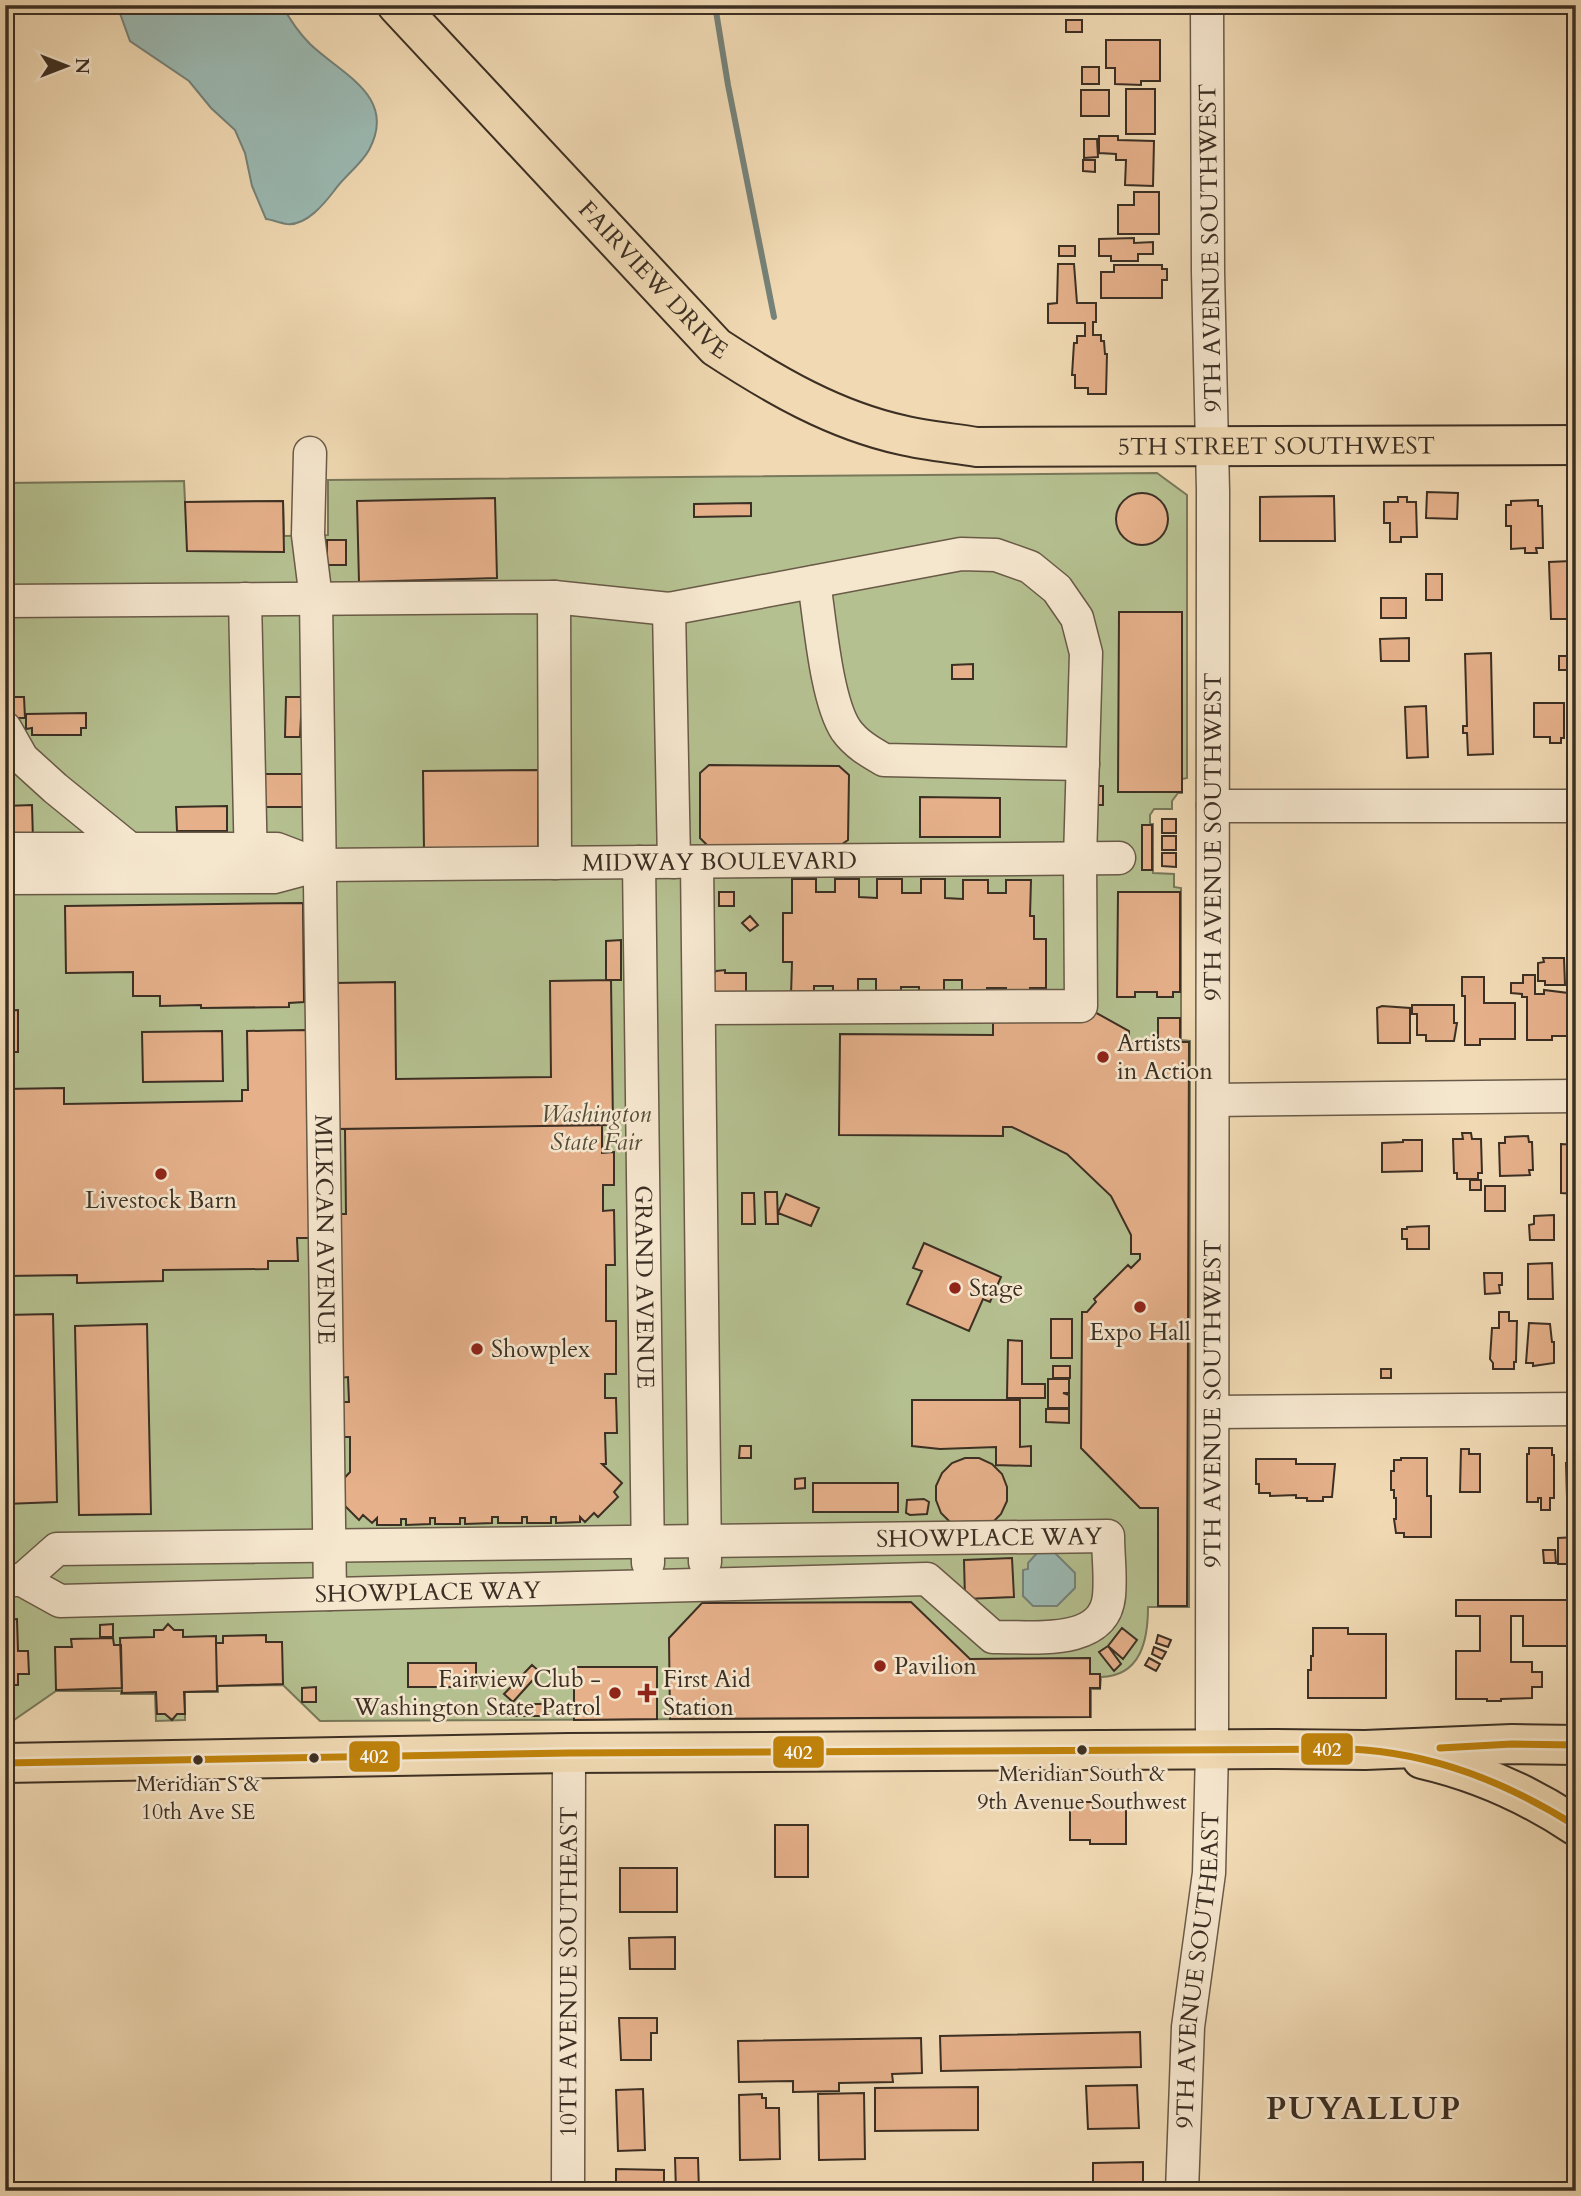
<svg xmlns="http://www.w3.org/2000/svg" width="1581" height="2196" viewBox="0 0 1581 2196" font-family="Cardo,serif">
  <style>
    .green { fill: #b5c090; stroke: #78785a; stroke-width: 2 }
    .water { fill: #9bb9b2; stroke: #758279; stroke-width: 2 }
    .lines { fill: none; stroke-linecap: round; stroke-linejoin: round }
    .stream { stroke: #758279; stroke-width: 6 }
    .building { fill: #e5b08a; stroke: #3c2f23; stroke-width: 2 }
    .minor-casing { stroke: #695a47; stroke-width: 35 }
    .major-casing { stroke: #3c2f23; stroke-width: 42 }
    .minor { stroke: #f5e6ce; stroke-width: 32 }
    .major { stroke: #f0d9b3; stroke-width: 38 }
    .bus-1-casing { stroke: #f5e6ce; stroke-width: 12 }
    .bus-1 { stroke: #bf820a; stroke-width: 7 }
    .poi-dot { fill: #8f2418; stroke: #f5e6ce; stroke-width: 2.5 }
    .bus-dot { fill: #3c2f23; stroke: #f5e6ce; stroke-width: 2.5 }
    .labels { text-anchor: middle; stroke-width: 5; stroke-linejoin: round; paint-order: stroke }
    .bus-label { font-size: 22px; fill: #3c2f23; stroke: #f5e6ce }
    .street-label { font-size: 24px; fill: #3c2f23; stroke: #f5e6ce }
    .poi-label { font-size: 24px; fill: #3c2f23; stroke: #f5e6ce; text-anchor: start }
    .park-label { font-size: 24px; font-style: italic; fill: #544c39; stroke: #f5e6ce }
    .district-label { font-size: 32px; font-weight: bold; letter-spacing: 2px; fill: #3c2f23; stroke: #f5e6ce }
    .line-badge { stroke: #f5e6ce; stroke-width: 2.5 }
    .badge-label { font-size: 19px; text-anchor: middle; font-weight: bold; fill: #fff }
  </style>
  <rect width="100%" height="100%" fill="#f0d9b3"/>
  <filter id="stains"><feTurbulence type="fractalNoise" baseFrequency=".00286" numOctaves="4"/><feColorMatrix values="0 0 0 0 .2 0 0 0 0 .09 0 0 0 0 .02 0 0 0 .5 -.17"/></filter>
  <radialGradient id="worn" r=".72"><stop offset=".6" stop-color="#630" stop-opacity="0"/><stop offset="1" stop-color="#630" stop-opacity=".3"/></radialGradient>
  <path class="green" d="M1157 473 1187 495V778L1182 779V793H1178L1172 801V809H1154L1150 815V824H1153V873L1174 874V887L1181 888V1040L1190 1041 1189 1607H1148C1148 1640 1141 1676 1101 1677L1100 1689H1091V1717L320 1721 283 1685 218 1686V1692H185V1720L156 1721 155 1694H121V1691H56L14 1720H5V483L184 481 185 502 283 501 284 536 328 535V480Z"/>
  <path class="water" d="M117 5H282C290 20 298 32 310 44 341 74 398 96 369 150 360 166 344 176 334 191 324 204 306 226 287 224 280 223 273 220 266 219L252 186 245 153 235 130 211 108 189 81 130 41Z
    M1038 1552H1054L1075 1573V1588L1057 1606H1033L1023 1596V1570L1028 1569V1563Z"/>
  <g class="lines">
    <path class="stream" d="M715 5 728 85 774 317"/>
  </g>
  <path class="building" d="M1125 5H1165V7L1125 8Z
    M1066 20H1082V32H1066Z
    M1106 40H1160V81H1141V85L1115 84V68H1106Z
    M1082 67H1099V84H1082Z
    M1126 89H1155V134H1126Z
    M1081 90H1109V116H1081Z
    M1099 136H1118V140L1154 141 1153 186 1125 185 1126 160H1116V154L1099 153Z
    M1084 139H1097L1098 157 1084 158Z
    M1083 160H1095V172L1083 171Z
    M1134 192H1159V234H1118V205H1134Z
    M1134 238V243L1153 242V254H1138V261H1111V256H1099V239Z
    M1059 246H1075V256H1059Z
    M1058 264H1074L1077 303H1096V322H1093V335H1101V341H1104L1105 354H1107L1106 394H1088V388H1075V375H1072L1074 343H1077V336H1085V323H1048V304L1057 303Z
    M1114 265H1162V269H1167V280H1162V298H1101V272H1114Z
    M1427 492 1458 493 1457 519 1426 518Z
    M1116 519a26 26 0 1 1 52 0a26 26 0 1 1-52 0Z
    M1334 496 1335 541H1260V497Z
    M1398 497H1407V502H1416L1417 537H1401V542H1390V523H1384V502H1398Z
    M495 498 497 578 359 582 357 501Z
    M1538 500V506H1542L1543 548H1536L1537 553H1525V548L1511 549V526H1506V505H1511V501Z
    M283 501 284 552 187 551 185 502Z
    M751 503V516L694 517V504Z
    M327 540H346V565H327Z
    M1571 561 1572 619H1551L1549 562Z
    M1426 574H1442V600H1426Z
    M1381 598H1406V618H1381Z
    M1119 612H1182V792H1118Z
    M1409 638V661H1381L1380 639Z
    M1567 646 1576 647V670H1559V656H1567Z
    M1491 653 1493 754 1468 755 1467 733H1463V726H1467L1465 654Z
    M973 664V679H952V665Z
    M9 697H24L25 718H10Z
    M286 697H302L300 737H285Z
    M1534 703H1564V738H1561V743H1550V737H1534Z
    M1426 706 1428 757 1407 758 1405 707Z
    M86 713V728H81V735H32V728L26 729V714Z
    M709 765 839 766 849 775 848 840 838 847H709L700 838V773Z
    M538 770V848L424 850 423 771Z
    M261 774H302L303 807H262Z
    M1094 786H1103V805H1094Z
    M920 797 1000 798V837H920Z
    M32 805 33 840 5 841V806Z
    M227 806V831H177L176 807Z
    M1162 819H1176V833H1162Z
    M1142 825H1152V870H1142Z
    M1162 836H1176V850H1162Z
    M1162 853H1176V867L1162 866Z
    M792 879H816V892H835V879H859V897L877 898V879H902V893H921V879H945V898L963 899V880H988V893H1006V880H1031L1030 916H1034V939H1046V988H1030V997H1006V988H987V997H962V980H944V996H919V987H901V996H876V979H858V996H833V986H814V996H791L792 962H783V913H792Z
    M719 892H734V906H719Z
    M1118 892H1180V992H1173V997H1157V992H1135V997H1117Z
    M303 903 304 1002 289 1003V1007L201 1008V1005L160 1006V996H133V972L66 973 65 906Z
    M750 916 758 925 750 931 742 923Z
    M621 940V980H606V941Z
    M1543 958H1564L1565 985H1545V981H1538V963L1544 962Z
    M725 970V973H746V993L716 996 709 989V978L716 971Z
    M1523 975H1535V994H1544V990L1576 994V1036H1552V1040H1527V997H1522V994L1511 993V983H1523Z
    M1462 977H1484V1003H1515V1039H1480V1045H1465V996H1462Z
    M611 980 613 1125 335 1129 334 983 395 982 396 1079 551 1077 550 981Z
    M1412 1005H1454V1023H1457L1454 1041H1426V1035H1417V1014H1412Z
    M1382 1006 1410 1008V1043H1378L1377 1008Z
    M993 1009 1091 1010 1129 1031V1043H1158V1018H1180V1042H1189L1187 1606H1158V1508H1140L1081 1448 1082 1312H1087L1096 1302 1094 1299 1128 1265 1131 1268 1140 1259V1254H1131V1235L1111 1196 1067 1154 1012 1127H1003V1136L839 1135 840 1034 993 1035Z
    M18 1010V1052H5V1011Z
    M307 1030 316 1238H297L298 1261H268V1269L163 1270V1281L77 1283V1275L5 1276V1089L64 1088V1104L242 1101V1090H248L247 1031Z
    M222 1031 223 1081 143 1082 142 1032Z
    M602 1125V1153L614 1152V1185H603V1211L614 1210 615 1265H606V1321H616V1374H605V1398H616L617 1433H605L606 1464H602L622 1483 614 1492 618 1497 598 1517 594 1513 585 1522 580 1517V1522L556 1523V1517H551V1523H527V1517H522V1523H498V1517H492V1523L465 1524V1518H460V1524H435V1518H430V1524L406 1525V1519H401V1525H377V1518L372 1523 363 1515 359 1520 339 1500 335 1488 350 1472V1437H339V1402H349L348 1377 339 1378 336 1214H346L345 1129Z
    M1462 1133H1471L1472 1139H1481L1482 1173H1478V1179H1457V1173H1454L1453 1139H1463Z
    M1528 1136 1529 1142H1532L1533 1170H1529L1530 1175 1500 1176 1499 1143H1505V1137Z
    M1403 1140H1422V1171L1382 1172V1143L1403 1142Z
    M1561 1144 1576 1145V1194L1561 1193Z
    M1470 1180H1481V1190H1470Z
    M1485 1186H1505V1211H1485Z
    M765 1192H777L778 1224H766Z
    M742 1193H754L755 1224H742Z
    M786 1194 819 1208 811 1226 778 1213Z
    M1554 1215V1240H1530L1529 1225 1534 1224V1216Z
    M1429 1226V1249H1407V1239H1402V1229H1407V1227Z
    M924 1243 1001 1277 990 1302 983 1299 969 1331 907 1304 922 1271 913 1268Z
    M1552 1263 1553 1299H1528V1264Z
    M1484 1273H1502V1285H1499L1500 1293 1485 1294Z
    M1499 1312H1509V1321H1517L1516 1362H1514V1369H1493V1363L1490 1359 1492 1328H1499Z
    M53 1314 57 1502 5 1504V1315Z
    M1051 1319H1072V1358H1051Z
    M1529 1323 1550 1324 1552 1342H1554V1363L1533 1366V1363H1526Z
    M147 1324 151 1514 79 1515 75 1326Z
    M1008 1340 1022 1341V1384H1045V1398H1007Z
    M1053 1366H1070V1378H1053Z
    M1381 1369H1391V1378H1381Z
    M1048 1379H1069V1393H1063L1069 1395V1408H1048Z
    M912 1400H1020V1447L1031 1446V1466L996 1465V1447L940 1449 912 1446Z
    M1046 1409H1069V1423L1046 1422Z
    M740 1446H751V1458H739Z
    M1529 1448H1552V1455H1554V1498H1550V1510H1541V1498H1538V1502H1527V1454H1529Z
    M1461 1449H1469V1454H1480V1492H1460Z
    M965 1458H979L992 1464 1002 1474 1007 1487V1501L1001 1514 991 1524 951 1523 941 1513 936 1500V1486L942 1473 952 1463Z
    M1401 1458H1427V1496H1431V1537H1404V1533H1396L1394 1519H1396V1498H1394V1490H1391V1471H1394V1460H1401Z
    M1256 1459H1296V1464H1335L1332 1497H1323V1501H1307V1498H1296V1495L1270 1496V1493H1259V1484H1256Z
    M1566 1463H1576V1497H1567Z
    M805 1478V1488L795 1489V1479Z
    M813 1483H898V1512H813Z
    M924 1499 929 1502 927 1514 910 1515 906 1513 907 1500Z
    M1576 1537V1564H1558V1538Z
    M1543 1550H1555L1556 1563H1544Z
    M1012 1558 1014 1597 965 1599 964 1560Z
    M1456 1600H1576V1646H1523V1616H1511V1662H1532V1672H1542V1687H1532V1698L1501 1699V1701H1487V1699H1456V1651H1480V1616H1456Z
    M911 1602 970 1659 1090 1658V1674H1100V1688H1090V1717L670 1719 669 1638 702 1603Z
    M17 1619 18 1651H28L29 1674H18V1685H11L12 1703 5 1704V1620Z
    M113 1624V1637H100V1625Z
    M168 1624 174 1630H183V1637L216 1636V1643L217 1691 184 1692 185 1714H177L172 1720 165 1714H157L156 1692 122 1693 120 1638 154 1637V1630H163Z
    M1122 1628 1137 1640 1123 1659 1108 1646Z
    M1313 1628H1348V1634H1386V1698H1308V1670H1311V1656H1313Z
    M266 1635V1642H282L283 1684 217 1686 216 1643H223V1636Z
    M1158 1635 1171 1640 1168 1647 1156 1643Z
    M113 1638 114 1645H121L122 1688 56 1690 55 1647H72L71 1639Z
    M1108 1646 1121 1664 1114 1671 1099 1652Z
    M1154 1647 1166 1652 1162 1659 1152 1654Z
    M1149 1658 1160 1664 1156 1671 1145 1665Z
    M408 1663H476V1687H408Z
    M532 1665 540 1672 513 1702 504 1694Z
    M574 1667H657V1719L574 1720Z
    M316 1687V1702H302V1688Z
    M510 1704H548V1716H510Z
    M1070 1802H1126V1844H1090V1840H1070Z
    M775 1825H808V1877H775Z
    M620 1868H677V1912H620Z
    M675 1937V1969H630L629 1938Z
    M619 2018H657V2033H651V2060H621Z
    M1140 2032 1141 2067 941 2071 940 2036Z
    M921 2038 922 2073 892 2074 893 2082 839 2083V2091L793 2092V2081L739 2082 738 2041Z
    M1137 2085 1139 2128 1088 2129 1086 2086Z
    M978 2087V2130L875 2131V2088Z
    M643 2089 645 2150 618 2151 616 2090Z
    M864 2093 865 2159 819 2160 818 2094Z
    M762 2094V2098H766V2108H779L780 2159 740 2160 739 2095Z
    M675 2158H698L699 2191H676Z
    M1143 2162V2190L1093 2191V2163Z
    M616 2169 664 2170V2191H616Z
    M1027 2185H1052V2191H1027Z"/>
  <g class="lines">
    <g class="minor-casing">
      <g id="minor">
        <path id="s1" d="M310 453 308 535 316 599 330 1594"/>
        <path d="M814 582C820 620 826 700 846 730 856 744 870 752 884 760L1083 764"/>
        <path d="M554 597 555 863"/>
        <path d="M245 599 251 867"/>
        <path d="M5 601 554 597 669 609 961 554 996 555 1030 567 1057 589 1077 618 1086 653 1080 859 1081 1006 699 1008"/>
        <path d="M669 609 674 862"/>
        <path d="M5 728 22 758 55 788 130 849"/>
        <path d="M1213 806H1576"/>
        <path d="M5 849H277L319 865"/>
        <path id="s2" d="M639 862 648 1563"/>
        <path d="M697 862 705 1562"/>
        <path id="s3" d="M5 878 274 877 319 865 1119 858"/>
        <path d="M1213 1100 1576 1096"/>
        <path d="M1213 1412 1576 1409"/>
        <path id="s4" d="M5 1580H22L57 1549 1108 1536C1108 1555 1111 1576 1109 1596 1104 1648 1029 1636 993 1637L927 1579 60 1601 22 1580"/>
        <path id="s5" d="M568 2191 569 1753"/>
        <path id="s6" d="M1182 2191 1188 2027 1209 1873 1212 1750 1213 491 1208 272 1207 5"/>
      </g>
    </g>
    <g class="major-casing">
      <g id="major">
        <path id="s7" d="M397 5 716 347C774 385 834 420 902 435 927 441 952 443 977 447L1576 445"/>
        <path d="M1422 1759C1479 1772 1528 1794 1576 1826"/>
        <path d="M5 1763 569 1753 1276 1749 1365 1750 1512 1744 1576 1745"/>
      </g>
    </g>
    <use href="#minor" class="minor"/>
    <use href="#major" class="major"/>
    <g class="bus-1-casing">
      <path id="bus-1" d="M1440 1748 1512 1744 1576 1745
        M5 1763 569 1753 1350 1749C1433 1753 1506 1782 1576 1826"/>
    </g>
    <use href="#bus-1" class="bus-1"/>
  </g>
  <g class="poi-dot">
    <circle cx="1103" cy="1057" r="7"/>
    <circle cx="161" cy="1174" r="7"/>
    <circle cx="955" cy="1288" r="7"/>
    <circle cx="1140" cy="1307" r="7"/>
    <circle cx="477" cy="1349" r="7"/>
    <circle cx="880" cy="1666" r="7"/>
    <circle cx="615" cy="1693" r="7"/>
    <path d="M643.5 1682.5h7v7h7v7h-7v7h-7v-7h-7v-7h7z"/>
  </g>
  <g class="bus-dot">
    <circle cx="1082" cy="1750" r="6"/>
    <circle cx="314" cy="1758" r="6"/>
    <circle cx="198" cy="1760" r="6"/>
  </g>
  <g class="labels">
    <g class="bus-label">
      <text x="1082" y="1781">Meridian South &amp;<tspan x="1082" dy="28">9th Avenue Southwest</tspan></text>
      <text x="198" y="1791">Meridian S &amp;<tspan x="198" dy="28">10th Ave SE</tspan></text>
    </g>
    <g class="street-label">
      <text transform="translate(1210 248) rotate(-91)" y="8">9TH AVENUE SOUTHWEST</text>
      <text dy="8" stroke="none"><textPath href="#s7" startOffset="376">FAIRVIEW DRIVE</textPath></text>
      <text dy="8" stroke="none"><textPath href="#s7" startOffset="1050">5TH STREET SOUTHWEST</textPath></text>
      <text dy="8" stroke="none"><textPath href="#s6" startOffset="1356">9TH AVENUE SOUTHWEST</textPath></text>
      <text dy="8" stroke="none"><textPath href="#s3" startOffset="716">MIDWAY BOULEVARD</textPath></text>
      <text dy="8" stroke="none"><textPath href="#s1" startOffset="777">MILKCAN AVENUE</textPath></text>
      <text dy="8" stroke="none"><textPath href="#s2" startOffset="425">GRAND AVENUE</textPath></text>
      <text dy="8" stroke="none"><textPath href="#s6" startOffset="789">9TH AVENUE SOUTHWEST</textPath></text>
      <text dy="8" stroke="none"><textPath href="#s4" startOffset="996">SHOWPLACE WAY</textPath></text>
      <text transform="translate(428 1592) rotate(-1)" y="8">SHOWPLACE WAY</text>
      <text dy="8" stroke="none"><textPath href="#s6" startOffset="222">9TH AVENUE SOUTHEAST</textPath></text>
      <text dy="8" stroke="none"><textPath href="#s5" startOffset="219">10TH AVENUE SOUTHEAST</textPath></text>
    </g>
    <g class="poi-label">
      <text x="1117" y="1051">Artists<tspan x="1117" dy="28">in Action</tspan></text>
      <text x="161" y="1208" text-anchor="middle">Livestock Barn</text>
      <text x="969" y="1296">Stage</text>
      <text x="1140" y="1340" text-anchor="middle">Expo Hall</text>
      <text x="491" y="1357">Showplex</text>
      <text x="894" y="1674">Pavilion</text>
      <text x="601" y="1687" text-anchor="end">Fairview Club -<tspan x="601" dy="28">Washington State Patrol</tspan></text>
      <text x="663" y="1687">First Aid<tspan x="663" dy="28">Station</tspan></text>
    </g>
    <g class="park-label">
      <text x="596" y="1122">Washington<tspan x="596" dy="28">State Fair</tspan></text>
    </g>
    <g class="district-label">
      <text x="1364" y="2119">PUYALLUP</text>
    </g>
  </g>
  <g class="line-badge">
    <rect x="1300" y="1732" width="54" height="34" rx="7" fill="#bf820a"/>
    <rect x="772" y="1735" width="53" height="34" rx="7" fill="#bf820a"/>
    <rect x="348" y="1740" width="53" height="33" rx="7" fill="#bf820a"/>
  </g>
  <g class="badge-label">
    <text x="1327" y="1756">402</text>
    <text x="798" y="1759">402</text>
    <text x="374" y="1763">402</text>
  </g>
  <rect width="1581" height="2196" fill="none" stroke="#f0d9b3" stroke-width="28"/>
  <rect x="7" y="7" width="1567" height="2182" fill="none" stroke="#3c2f23" stroke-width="3.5"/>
  <rect x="14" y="14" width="1553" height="2168" fill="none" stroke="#3c2f23" stroke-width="2"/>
  <g transform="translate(66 66) rotate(90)" stroke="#f5e6ce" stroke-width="5" paint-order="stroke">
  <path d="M0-5L12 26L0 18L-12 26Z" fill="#3c2f23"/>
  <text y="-10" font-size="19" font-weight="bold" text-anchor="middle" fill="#3c2f23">N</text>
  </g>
  <rect width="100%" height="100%" filter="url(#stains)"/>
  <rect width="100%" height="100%" fill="url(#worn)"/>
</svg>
